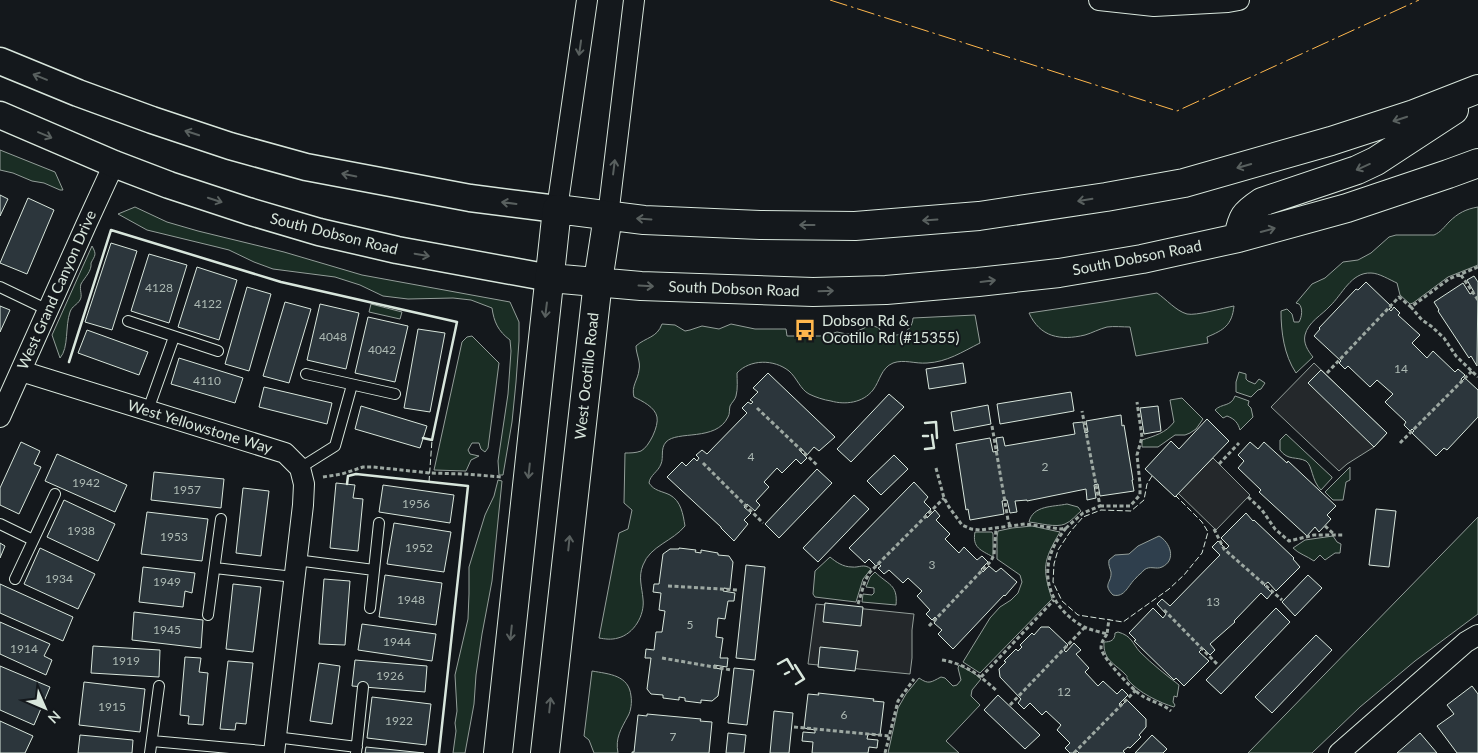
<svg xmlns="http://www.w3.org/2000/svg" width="1478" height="753" viewBox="0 0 1478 753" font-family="Lato,sans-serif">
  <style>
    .green { fill: #1a2d24; stroke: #939e99 }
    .parking { fill: #24282b; stroke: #939e99 }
    .water { fill: #2f3f4d; stroke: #939e99 }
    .building { fill: #2c363c; stroke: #d8e6dc }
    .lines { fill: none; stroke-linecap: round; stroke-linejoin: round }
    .service-casing { stroke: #d8e6dc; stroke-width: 12 }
    .minor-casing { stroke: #d8e6dc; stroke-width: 22 }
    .tertiary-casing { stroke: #d8e6dc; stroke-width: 29 }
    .secondary-casing { stroke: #d8e6dc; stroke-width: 30 }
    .path { stroke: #9da8a2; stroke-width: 3; stroke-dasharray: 4 2.5; stroke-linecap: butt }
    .service { stroke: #14181c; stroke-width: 10 }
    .minor { stroke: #14181c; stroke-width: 20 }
    .tertiary { stroke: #14181c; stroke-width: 26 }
    .secondary { stroke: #14181c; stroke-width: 28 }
    .fence { stroke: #d8e6dc; stroke-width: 1; stroke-dasharray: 6 2.5; stroke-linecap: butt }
    .wall { stroke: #d8e6dc; stroke-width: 2.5 }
    .power { stroke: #ffb74d; stroke-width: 1; stroke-dasharray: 18 4 2.5 4; stroke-linecap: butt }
    .oneway { stroke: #59605f }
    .labels { text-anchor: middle; stroke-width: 4; stroke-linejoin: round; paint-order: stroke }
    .number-label { font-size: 12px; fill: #adbab4 }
    .street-label { font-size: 15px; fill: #d8e6dc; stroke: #14181c }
    .poi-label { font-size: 15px; fill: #d8e6dc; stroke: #14181c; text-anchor: start }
  </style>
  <rect width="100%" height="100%" fill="#14181c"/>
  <path class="green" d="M0 150 55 172 63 190H60L44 183 32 181 13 173 0 170Z
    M135 207 167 222 198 231 284 252 362 275 510 302 519 322V341L516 382 512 422 503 475H499L498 461 508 394 511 351 510 340C498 331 494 322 492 308L471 300 453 298 408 299 383 296 360 285 335 277 273 269 254 262 229 250 217 247 147 230 118 214Z
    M1478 207V265L1448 277 1413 303 1410 304 1400 295 1397 283C1390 280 1379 273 1371 273 1351 272 1342 295 1330 306 1322 315 1308 322 1305 335 1303 343 1308 351 1313 357L1296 373C1284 355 1281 332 1281 311L1287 309 1292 314 1294 322H1299C1302 317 1303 308 1299 304L1296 303 1312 284 1325 278 1343 262 1358 260 1371 253 1389 237 1396 235H1434C1441 232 1444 227 1449 222 1458 213 1466 209 1478 207Z
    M92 246C97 255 95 255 91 263 92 271 85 277 81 284 79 290 83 295 80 300 77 305 72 306 70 312 65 326 69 348 60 358L52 335Z
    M1157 293C1166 299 1176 311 1187 314 1196 316 1223 308 1234 306 1232 325 1224 330 1207 337L1208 343 1136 356 1130 327C1123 327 1114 326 1107 327 1099 329 1092 333 1085 335 1060 341 1040 337 1029 313L1103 302Z
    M371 304 402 312 400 319 369 312Z
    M975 315 980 343C962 352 947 362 927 363 915 364 904 359 893 363 881 368 880 381 873 390 863 403 845 405 831 401 824 400 815 397 809 394 800 389 797 378 789 371 774 359 750 359 737 373 737 380 738 389 736 396 735 400 732 402 730 406 729 410 730 414 728 417 716 442 677 430 666 442 660 449 664 457 661 464 658 472 650 475 649 483 654 491 662 491 670 495 681 501 683 514 685 526 673 541 650 546 643 565 638 577 642 587 643 599 645 615 634 634 618 638 611 640 605 639 599 638L619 533 628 529 632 510 624 503 625 453C630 453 636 453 641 451 649 447 659 426 657 417 655 407 642 401 634 397 631 386 638 380 639 370 641 362 636 354 636 346 646 337 657 338 662 324L675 325 685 331 690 330 702 326 719 329 731 324 755 329H786L787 336H824L837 332 847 334 853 333 871 325 879 328 882 334C895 338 912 334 913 318Z
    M472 336 499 363 488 448 485 452 481 449 479 443H472L468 450 470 454 479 456 471 460 466 471 434 470 462 342 467 337Z
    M1239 372 1246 374V379L1248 381 1255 384 1259 379 1265 383 1261 389 1258 390 1251 397 1236 392V382Z
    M1235 396 1249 401 1248 405 1251 408 1253 417 1240 430C1238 423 1235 419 1227 416L1223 418 1215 410C1222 403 1231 407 1235 396Z
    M1182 398 1203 419 1196 429 1190 433 1185 435H1175L1158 447H1142V440C1154 436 1166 433 1174 422L1170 400Z
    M1286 434 1332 477V478L1321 490C1311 480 1313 466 1306 461 1296 456 1288 461 1280 450V440Z
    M1350 467V480L1346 482 1343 500H1333L1325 492Z
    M498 480 502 481 492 581 482 634 476 675 474 704 465 753H453L456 731 455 723 457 711 455 675 468 619 469 594V567L485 515 494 496Z
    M1067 504 1078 507 1081 511C1076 515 1072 521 1065 524 1056 528 1039 523 1029 522 1033 505 1053 507 1067 504Z
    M1478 517V614L1415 661 1360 707 1312 753H1248Z
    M1032 526 1060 532C1043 561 1042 568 1052 599L980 673 963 662 990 618 1000 607 1011 600 1018 593 1022 582 1020 575 997 559V537L998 531 1012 528Z
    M975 532H992L993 534V557C981 550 972 548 975 532Z
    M1333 536 1337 542 1341 544 1340 553H1335L1325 560 1320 555 1314 561C1307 556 1299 554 1293 548L1305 540Z
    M830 557C836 562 843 567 852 567 859 568 864 563 871 569L863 579 856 602 815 597 813 594 815 571Z
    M875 572C888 585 898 584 896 605L862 602 863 594 872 595 874 593V588L866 587 870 577Z
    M1118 632C1132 636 1132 643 1140 652 1152 664 1166 675 1179 685L1177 697 1174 696 1173 702 1175 705 1174 707C1160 703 1138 692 1129 681 1124 675 1130 679 1125 674 1114 663 1103 660 1104 642 1111 642 1115 640 1115 633Z
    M959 665 975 674 981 679 972 690 971 696 980 705 946 741 959 753H888L898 708 906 694 919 678C929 685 931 682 941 677L945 678 953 686 957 685 961 680 958 668Z
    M592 671C609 674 629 675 631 696 632 702 631 711 628 716 621 729 615 738 618 753H594L589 740 584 736Z"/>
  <path class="parking" d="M1314 363 1387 433 1374 447 1347 464 1339 471 1271 407Z
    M1213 458 1250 495 1216 530 1178 493Z
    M816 604 914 614 912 630V658L910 674 808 664Z"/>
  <path class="water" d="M1159 536C1170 542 1177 560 1162 567 1156 570 1150 565 1144 570 1142 573 1138 575 1136 578 1128 585 1125 598 1113 595 1102 584 1112 583 1111 572 1110 568 1108 565 1109 560L1115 555 1129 554 1138 546Z"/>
  <path class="building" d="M0 195 8 199 0 216Z
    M28 198 54 210 27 274 0 263Z
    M111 243 137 251 112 330 85 322Z
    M149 254 187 265 169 323 131 311Z
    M197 267 237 280 219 340 178 327Z
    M1474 276 1478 282 1477 366 1471 356 1469 358 1438 311 1439 310 1434 302 1463 283 1470 294 1474 292 1467 280Z
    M1366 282 1392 307 1389 309 1391 311 1394 307 1400 313 1398 315 1420 335 1412 343 1427 358 1433 351 1455 372 1458 369 1465 375 1461 379 1462 381 1465 378 1478 390V417L1447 450 1444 448 1436 456 1412 433 1414 431 1412 429 1410 431 1404 425 1406 422 1388 405 1385 402 1393 394 1377 380 1370 387 1348 366 1345 369 1339 363 1341 361 1314 336 1320 329 1319 328 1356 289 1358 290Z
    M247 287 271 294 249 371 225 364Z
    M285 302 311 309 289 383 263 376Z
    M320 304 359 313 346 369 307 360Z
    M0 306 10 310 0 332Z
    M368 317 408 326 395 382 355 373Z
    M418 329 445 333 430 412 404 408Z
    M87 330 148 352 139 375 78 353Z
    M179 358 243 378 235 403 171 384Z
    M963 363 966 383 929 389 926 369Z
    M1321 370 1387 433 1374 447 1308 383Z
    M768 373 835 437 819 451 814 447 807 455 801 448 799 450 807 458 801 464 796 459 782 473 777 468 764 482 769 487 756 501 760 505 755 511 747 504 744 507 751 513 744 520 748 524 734 541 721 528V527L667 477 682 462 686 466 694 458 697 461 699 458 696 455 702 450 707 454 747 413 742 408 748 402 751 404 753 402 750 400 758 392 753 388Z
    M264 387 332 403 327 424 259 407Z
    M1071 392 1074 411 1000 424 997 404Z
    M889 394 904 407 851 462 837 449Z
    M988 405 991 424 954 431 951 412Z
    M361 406 427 426 420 448 355 429Z
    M1158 406 1161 431 1144 434 1140 408Z
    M1121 415 1122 426 1124 425 1133 480H1132L1134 491 1100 496 1098 484 1094 485 1096 498 1087 500 1086 489 1027 501V500L1015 501 1017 512 1010 513 1007 500 1002 501 1004 514 970 520 968 509 966 510 956 444 990 438 993 452 998 451 996 438 1003 437 1005 446 1075 434 1073 423 1083 422 1085 433 1088 432 1086 421Z
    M1207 419 1229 441 1175 497 1145 469 1171 441 1179 449Z
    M21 442 40 451 34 464 41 467 19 514 0 505V488Z
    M1250 442 1258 449 1264 442 1287 463 1288 461 1336 506 1327 515 1331 519 1319 532 1315 527 1307 536 1259 492 1261 490 1238 468 1244 461 1238 455Z
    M57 454 127 485 115 512 45 481Z
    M894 455 908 469 881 495 867 481Z
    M817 469 832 483 779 538 765 524Z
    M154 472 224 479 221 508 151 500Z
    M914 482 928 497 924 502 931 509 925 515 927 518 935 510 940 516 936 520 950 534 945 539 959 553 964 547 977 560 982 556 988 562 981 569 983 572 989 566 996 572 1001 568 1017 582 1005 596 1004 595 953 649 938 634 942 630 934 623 937 619 935 617 932 620 926 614 930 610 917 596 922 591 908 578 903 583 889 570 884 574 878 568 881 566 879 564 876 566 869 559 865 563 849 548Z
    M336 483 355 485 353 498 363 499 358 551 330 548Z
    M383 485 454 495 450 523 379 512Z
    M243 488 269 491 261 556 236 553Z
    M854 495 869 509 818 562 803 548Z
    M64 500 115 524 98 561 47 537Z
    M1376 509 1396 511 1389 567 1369 565Z
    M147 512 208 519 202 561 141 554Z
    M1246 513 1253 521 1254 520 1294 558 1293 559 1300 567 1276 591 1268 582 1264 585 1272 593 1267 599 1261 593 1234 621 1235 622 1210 644 1215 650 1210 655 1203 648 1199 652 1209 661 1184 686 1176 678 1174 680 1134 641 1136 640 1129 633 1153 608 1163 618 1166 614 1157 604 1162 599 1170 606 1220 555 1212 547 1218 541 1226 549 1229 546 1221 538Z
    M394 523 451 532 444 572 387 564Z
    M0 543 5 546 0 558Z
    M40 548 95 574 78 609 24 584Z
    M679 548 696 550 695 552 701 553V550L718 553V555L729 556 733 562 730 589 724 588 723 591 735 593 734 601H728L725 619 718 618 716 637 723 638 720 658H728L727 667 714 665V668L722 669 718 696 712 701 701 700V703L685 701V698L679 697V700L663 698V695L651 694 647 689 651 658H645L646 649 654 650 656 632H662L665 611 659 610 661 593 653 592 654 584H659L663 554 670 549H679Z
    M746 565 765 567 755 660 736 658Z
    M143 567 195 573 192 593 185 591 183 607 139 602Z
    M385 575 442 583 436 625 379 617Z
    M1308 575 1322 588 1295 616 1282 602Z
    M324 579 350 581 345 645 319 644Z
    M0 584 73 617 63 641 0 613Z
    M233 584 261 587 253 652 226 649Z
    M825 603 863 607 861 626 823 622Z
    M1276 608 1290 622 1221 694 1206 680Z
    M134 612 203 620 201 648 132 640Z
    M0 622 50 644 44 656 52 660 46 675 0 654Z
    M362 624 436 634 432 661 358 650Z
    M1041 627H1049L1068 645 1064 650 1066 652 1074 643 1081 650 1076 654 1089 668 1085 672 1098 686 1103 681 1117 694 1122 689 1128 695 1119 704 1121 706 1127 700 1146 719V727L1139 735 1141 737 1130 748 1128 747 1123 751 1125 753H1079L1076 750 1073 753H1070L1065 748 1070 743 1057 730 1061 725 1046 711 1042 715 1030 703 1024 709 1018 703 1021 699 1000 677 999 669 1006 662 1004 661 1016 649 1018 651 1022 647 1020 645 1032 633 1034 635Z
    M1316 635 1332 650 1272 713 1255 697Z
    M93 646 160 650 159 677 91 673Z
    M820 647 858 651 855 671 818 667Z
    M185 657 201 658 199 672 208 673 203 725 188 724 189 716 180 715Z
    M355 660 427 666 425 692 352 686Z
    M228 661 253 663 246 724 236 723 235 730 220 729Z
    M319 663 340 666 332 724 310 721Z
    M0 666 50 687 34 725 0 710Z
    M734 668 754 670 747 725 728 723Z
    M84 682 145 689 140 732 79 725Z
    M1472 686 1478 694V753H1457L1437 726 1454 714 1447 705Z
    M818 693 874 699 873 701 884 702 880 735 868 734 867 739 878 740 877 748 869 747 868 753H812L813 742 802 741 803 732 815 733V730L804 728 808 694 819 695Z
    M998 695 1040 735 1025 749 984 710Z
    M372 697 431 704 426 745 367 738Z
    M774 711 793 713 789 753H770Z
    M647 714 701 719 700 721 712 722 709 753H632V752H634L638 715 647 716Z
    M0 721 33 736 25 753H0Z
    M728 733 746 735 744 753H726Z
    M1420 733 1437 753H1397Z
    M80 735 133 740 132 753H78Z
    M1152 735 1167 749 1163 753H1135Z
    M366 747 424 753H365Z"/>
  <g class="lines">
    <g class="service-casing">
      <path id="service" d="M0 287 48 310
        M128 321 218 351
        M306 374 395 394
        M148 410 174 337
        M300 468 335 446 352 385
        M0 524 33 540
        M296 560 374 570
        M215 568 294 577
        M15 579 55 494
        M370 608 379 523
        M208 615 221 519
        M275 737 357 747
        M152 741 274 752
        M150 753 159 686
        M356 753 363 687"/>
    </g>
    <g class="minor-casing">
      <path id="minor" d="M1099 0 1154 6 1228 2 1239 0
        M557 209 587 0
        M608 216 634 0
        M21 371 285 453 300 468 304 484 303 505 274 753
        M0 417 86 225 114 164
        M1339 753 1466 642 1478 635"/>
    </g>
    <g class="tertiary-casing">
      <path id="tertiary" d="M0 61 78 93 152 120 230 146 306 167 470 198 557 209
        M0 115 114 164 169 185 248 211 319 232 397 250 550 278"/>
    </g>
    <g class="secondary-casing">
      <path id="secondary" d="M1238 238C1242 217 1244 214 1262 202L1357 170 1376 161 1454 110
        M550 278 641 286 813 292 886 290 978 282 1059 273 1142 259 1238 238 1347 208 1448 174 1478 163
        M498 753 557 209 644 220 760 225 855 226 979 216 1106 197 1184 183 1331 141 1414 114 1478 89
        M545 753 598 281 608 216"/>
    </g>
    <path class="path" d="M1478 267 1449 279 1411 307 1422 320 1431 326 1444 338 1456 356 1478 377
      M1461 275 1478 300
      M1327 373 1399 297 1411 307
      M757 408 818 466
      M992 426 1008 520 1010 526
      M1400 443 1472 371
      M703 463 763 523
      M1219 464 1239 443
      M936 468 944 498 949 507 962 525 971 529 980 530 1025 524 1061 529 1066 528 1083 513 1100 506 1082 411
      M323 477 342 474 363 467H373L430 473 464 474 502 477
      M1248 497 1262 510 1275 529 1289 541 1314 535H1344
      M1100 506H1130L1140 495V484L1137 455 1142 437 1137 402
      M1325 526 1335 535
      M1066 528C1062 533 1058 539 1055 544 1038 578 1052 609 1084 627 1091 630 1100 632 1107 634L1109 619
      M1214 529 1224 549 1282 600
      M668 586 739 590
      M858 604 865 581 870 572 944 498
      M1164 610 1218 665
      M929 626 991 561 994 555 996 529
      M1107 634C1104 639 1101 642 1101 648 1103 659 1134 692 1144 697 1153 702 1163 704 1171 711
      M662 658 731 670
      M942 660C966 664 979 675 997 691
      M981 677 1054 600
      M1010 705 1085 627
      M794 727 889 736
      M885 753 898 701 914 679
      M1074 753 1136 690"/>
    <use href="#service" class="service"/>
    <use href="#minor" class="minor"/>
    <use href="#tertiary" class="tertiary"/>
    <use href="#secondary" class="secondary"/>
    <path class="fence" d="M1152 476 1147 484 1144 500 1131 511 1101 510 1083 517 1070 532 1058 550 1054 564 1053 582 1062 601 1078 615 1123 622 1169 589 1184 575 1202 553 1208 532 1202 522 1176 496
      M429 482 432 440"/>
    <path class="wall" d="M69 362 111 230 281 282 457 322 432 440 423 438
      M925 423 936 422 937 438
      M923 436H928
      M925 449 934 448 932 435
      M347 484 348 476 356 474 468 486 439 753
      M778 664 787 659 793 669
      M795 665 804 679 796 684
      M785 674 789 672"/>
    <path class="power" d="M830 0 1177 111 1419 0"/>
  </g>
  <defs><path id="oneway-shaft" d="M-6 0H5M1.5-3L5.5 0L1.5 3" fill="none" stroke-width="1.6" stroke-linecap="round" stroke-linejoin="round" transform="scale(1.25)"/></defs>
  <g class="oneway">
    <use href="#oneway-shaft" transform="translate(580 48) rotate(98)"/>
    <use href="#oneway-shaft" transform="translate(40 77) rotate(-158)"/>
    <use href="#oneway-shaft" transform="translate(1400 119) rotate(162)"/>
    <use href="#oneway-shaft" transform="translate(192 133) rotate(-162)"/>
    <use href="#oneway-shaft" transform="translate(45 135) rotate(23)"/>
    <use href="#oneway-shaft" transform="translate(1244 166) rotate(164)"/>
    <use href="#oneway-shaft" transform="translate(614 167) rotate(-83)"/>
    <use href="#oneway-shaft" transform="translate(1363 167) rotate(156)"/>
    <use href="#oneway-shaft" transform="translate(349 175) rotate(-169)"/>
    <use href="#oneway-shaft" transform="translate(215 200) rotate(18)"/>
    <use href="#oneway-shaft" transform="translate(1085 200) rotate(171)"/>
    <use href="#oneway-shaft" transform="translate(509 203) rotate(-173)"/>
    <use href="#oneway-shaft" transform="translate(644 219) rotate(-176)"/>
    <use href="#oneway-shaft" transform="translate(930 220) rotate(176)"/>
    <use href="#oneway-shaft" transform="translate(807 225) rotate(-180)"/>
    <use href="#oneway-shaft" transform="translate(1268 230) rotate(-15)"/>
    <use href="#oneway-shaft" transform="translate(422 255) rotate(10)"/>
    <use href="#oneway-shaft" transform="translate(988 281) rotate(-7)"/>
    <use href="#oneway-shaft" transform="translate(646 286) rotate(3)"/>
    <use href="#oneway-shaft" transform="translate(826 291) rotate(-2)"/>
    <use href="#oneway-shaft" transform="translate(546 310) rotate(97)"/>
    <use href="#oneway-shaft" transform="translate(529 471) rotate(96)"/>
    <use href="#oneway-shaft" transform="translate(569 543) rotate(-84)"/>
    <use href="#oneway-shaft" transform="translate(511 633) rotate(96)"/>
    <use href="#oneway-shaft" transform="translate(550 705) rotate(-84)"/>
  </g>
  <defs>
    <g id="bus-bare" transform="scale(1.725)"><path d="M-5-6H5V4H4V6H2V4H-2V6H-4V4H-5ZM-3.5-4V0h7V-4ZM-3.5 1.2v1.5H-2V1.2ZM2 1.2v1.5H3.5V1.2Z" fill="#ffb74d" stroke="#14181c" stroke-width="2.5" paint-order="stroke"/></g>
  </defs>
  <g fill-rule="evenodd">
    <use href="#bus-bare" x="805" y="330"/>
  </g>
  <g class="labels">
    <g class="number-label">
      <text x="159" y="292">4128</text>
      <text x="208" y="308">4122</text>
      <text x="333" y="341">4048</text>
      <text x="382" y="354">4042</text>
      <text x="1401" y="373">14</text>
      <text x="207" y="385">4110</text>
      <text x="751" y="461">4</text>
      <text x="1045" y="471">2</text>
      <text x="86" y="487">1942</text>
      <text x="187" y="494">1957</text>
      <text x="416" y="508">1956</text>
      <text x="81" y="535">1938</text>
      <text x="174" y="541">1953</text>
      <text x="419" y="552">1952</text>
      <text x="932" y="569">3</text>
      <text x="59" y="583">1934</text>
      <text x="167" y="586">1949</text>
      <text x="411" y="604">1948</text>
      <text x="1213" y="606">13</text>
      <text x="690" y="629">5</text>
      <text x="167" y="634">1945</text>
      <text x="397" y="646">1944</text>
      <text x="24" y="653">1914</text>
      <text x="126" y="665">1919</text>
      <text x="390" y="680">1926</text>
      <text x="1064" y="696">12</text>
      <text x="112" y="711">1915</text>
      <text x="844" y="719">6</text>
      <text x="399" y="725">1922</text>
      <text x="673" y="741">7</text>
    </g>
    <g class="street-label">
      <text transform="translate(334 234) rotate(14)" y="5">South Dobson Road</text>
      <text transform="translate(1137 258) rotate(-11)" y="5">South Dobson Road</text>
      <text transform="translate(734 289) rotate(2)" y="5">South Dobson Road</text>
      <text transform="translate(57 290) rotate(-66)" y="5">West Grand Canyon Drive</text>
      <text transform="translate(587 376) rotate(-84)" y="5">West Ocotillo Road</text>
      <text transform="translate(200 427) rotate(17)" y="5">West Yellowstone Way</text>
    </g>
    <g class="poi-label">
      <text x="822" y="326">Dobson Rd &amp;<tspan x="822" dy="17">Ocotillo Rd (#15355)</tspan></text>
    </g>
  </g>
  <g transform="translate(45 708) rotate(135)" stroke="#14181c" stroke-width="4" paint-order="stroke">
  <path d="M0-4L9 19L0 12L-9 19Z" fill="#d8e6dc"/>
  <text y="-8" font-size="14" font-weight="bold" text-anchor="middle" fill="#d8e6dc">N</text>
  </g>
</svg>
